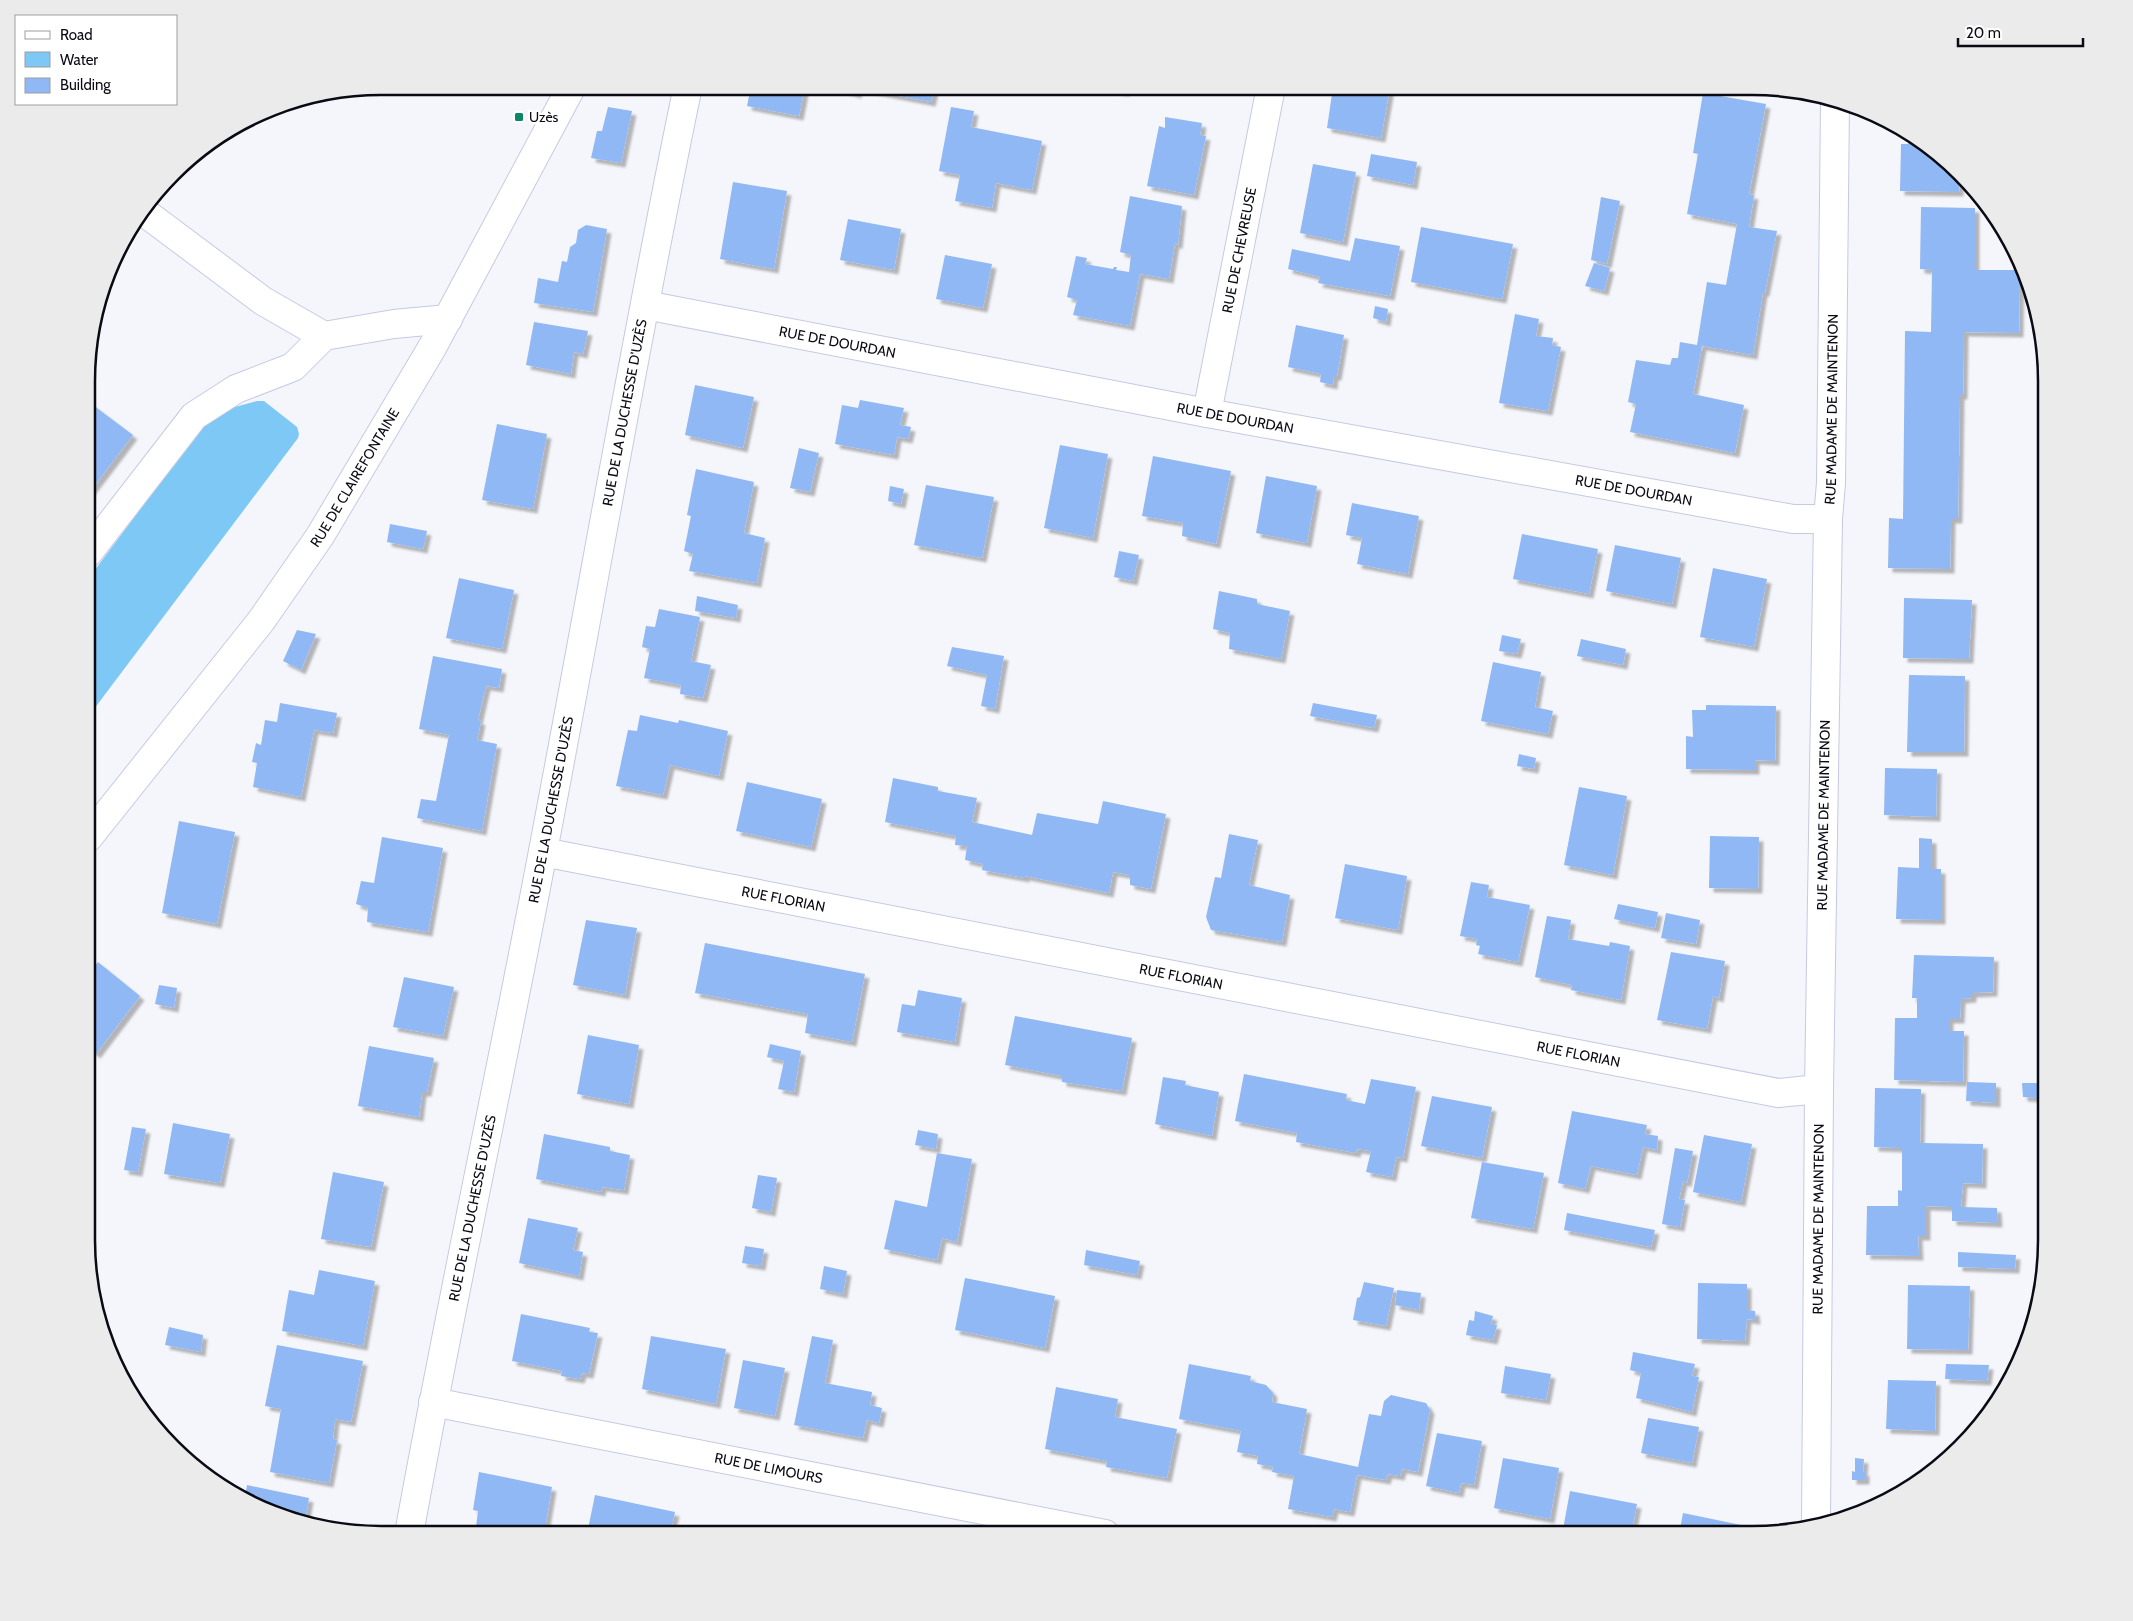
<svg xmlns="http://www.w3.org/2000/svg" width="2133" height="1621" viewBox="0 0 2133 1621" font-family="Cabin,sans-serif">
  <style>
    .water { fill: #7dc8f5 }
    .building { fill: #8fb8f4; filter: url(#shadow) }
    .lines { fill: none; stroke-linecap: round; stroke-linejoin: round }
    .minor-casing { stroke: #c5c9e4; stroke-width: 30 }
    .minor { stroke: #fff; stroke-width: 28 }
    .poi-dot { fill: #0a8668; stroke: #fff; stroke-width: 2 }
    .labels { text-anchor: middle; stroke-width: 4.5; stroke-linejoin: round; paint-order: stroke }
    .poi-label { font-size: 14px; fill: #090a13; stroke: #fff; text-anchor: start }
    .street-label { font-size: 14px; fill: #090a13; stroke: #fff }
    .rim { fill: none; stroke: #090a13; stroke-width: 2.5 }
  </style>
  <defs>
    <filter id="shadow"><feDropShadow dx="4.5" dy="4.5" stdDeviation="1" flood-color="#0004"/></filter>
  </defs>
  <rect width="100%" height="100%" fill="#f5f6fb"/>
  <path class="water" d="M257 401H264L297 427 299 434 298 438 88 717V579L203 426 235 407Z"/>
  <path class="building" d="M751 86H805L799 116 747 106Z
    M838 86H935L931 102 858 88 857 94 838 89Z
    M1101 87H1126L1125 92Z
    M1333 87H1390L1381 138 1327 128Z
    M1703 93 1766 104 1749 194 1754 195 1749 227 1777 231 1765 292H1763L1753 355 1702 346 1693 394 1744 405 1735 453 1630 432 1636 404 1628 402 1636 360 1670 365 1672 358H1678L1680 342 1697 345 1707 282 1726 285 1737 224 1687 214 1698 154 1693 153Z
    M608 107 632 111 621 163 591 158 597 131H602Z
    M951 107 974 111 971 127 1042 141 1032 190 996 183 992 208 955 201 960 175 939 171Z
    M1165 117 1202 123 1200 135 1206 136 1194 195 1147 186 1159 126 1165 128Z
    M1908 136 1946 159 1960 177 1959 192 1900 191 1901 144H1908Z
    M1371 154 1417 162 1413 185 1367 176Z
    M1313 164 1356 172 1343 242 1300 233Z
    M733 182 787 191 774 269 720 259Z
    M1130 196 1182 206 1178 245 1175 243 1169 279 1140 274 1130 326 1073 315 1077 300 1067 297 1076 256 1087 258 1085 264 1113 269 1114 267H1117L1116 270 1129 272 1131 255 1120 252Z
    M1601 197 1620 201 1607 264 1591 260Z
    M1921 207 1975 208V270H2020L2019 333 1964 332 1963 395H1960L1958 519H1951L1950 569 1888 568 1889 518 1903 519 1905 331 1931 332 1932 270 1920 269Z
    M848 219 901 229 894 270 840 260Z
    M586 225 607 229 593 312 534 303 538 278 558 282 562 261 567 262 570 247 576 243 578 230Z
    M1421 227 1513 244 1502 299 1411 282Z
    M1355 238 1400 246 1390 296 1318 283 1320 277 1288 269 1292 249 1350 261Z
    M945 255 992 264 983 308 936 299Z
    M1594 263 1610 268 1604 291 1585 286Z
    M1375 306 1388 309 1386 322 1373 318Z
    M1515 314 1539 319 1536 336 1553 338 1552 345 1561 347 1548 411 1499 403Z
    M534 322 588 331 583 354 574 352 571 374 526 365Z
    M1296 325 1344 335 1337 376H1334L1333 385 1320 382 1321 374 1288 367Z
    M695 385 754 397 743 448 685 435Z
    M860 400 904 408 900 425 911 427 908 439 897 437 894 455 835 444 842 405 858 408Z
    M89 402 133 435 89 493Z
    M497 424 547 434 533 509 482 500Z
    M1060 445 1108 454 1093 538 1044 528Z
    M799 448 819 453 810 492 790 488Z
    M1153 456 1231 471 1216 544 1182 536 1183 523 1142 516Z
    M696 469 754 482 744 533 765 538 757 583 689 571 693 554 684 551 691 516 687 515Z
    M1266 476 1317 486 1307 543 1256 533Z
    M926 485 994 497 982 558 914 545Z
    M890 486 904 489 901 504 888 501Z
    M1352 503 1419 516 1408 574 1357 564 1362 538 1346 535Z
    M390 524 427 531 423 549 387 542Z
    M1522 534 1598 549 1589 594 1513 579Z
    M1615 545 1681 558 1672 604 1606 591Z
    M1119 551 1139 555 1133 581 1114 577Z
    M1713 568 1767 579 1754 647 1700 637Z
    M459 578 514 590 502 649 446 638Z
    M1219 591 1257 599V604L1290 611 1281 659 1229 649 1230 633 1213 629Z
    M697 596 738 605 736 618 695 611Z
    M1904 598 1972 600 1969 659 1903 658Z
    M659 609 700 617 691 661 711 665 703 698 680 694 681 685 644 678 650 649 642 647 646 626 655 627Z
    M297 630 316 634 301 670 283 661Z
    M1502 635 1521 639 1517 654 1499 651Z
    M1581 639 1626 649 1623 665 1577 656Z
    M952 647 1004 656 995 709 981 706 987 675 947 666Z
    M433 656 502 669 499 688 486 686 478 720 481 721 477 740 497 744 482 831 417 818 421 799 436 801 449 735 419 729Z
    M1493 662 1541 672 1535 707 1553 711 1548 734 1481 721Z
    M1909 675 1965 676 1964 752H1907Z
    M280 703 337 713 333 733 314 730 301 797 253 787 257 763 252 762 256 743 261 745 265 720 277 722Z
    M1313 703 1377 715 1374 728 1310 716Z
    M1706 705 1776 706 1775 761 1755 760V770L1686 769V736L1693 737 1692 710H1706Z
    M640 715 678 723 679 720 728 731 719 776 670 765 663 795 616 786 628 730 637 731Z
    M1519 754 1536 758 1534 769 1517 766Z
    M1885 768 1937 769 1936 817 1884 815Z
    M893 778 938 787V791L977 798 972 822 1032 835 1037 813 1098 824 1103 801 1166 814 1151 889 1130 885V875L1113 872 1109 893 1025 876V878L982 870 983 864 965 860 967 846 955 845 956 836 885 822Z
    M747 782 822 799 811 847 736 831Z
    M1579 787 1627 796 1613 875 1564 865Z
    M179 821 235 832 217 924 162 913Z
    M1229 834 1258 840 1249 885 1290 895 1282 942 1211 930 1206 917 1215 877 1221 878Z
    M1710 836 1759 837 1758 889 1709 888Z
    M382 837 443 848 428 932 367 922 368 908 356 904 361 881 374 883Z
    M1919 838 1932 839V869H1941V920L1896 919 1898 867 1919 868Z
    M1345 864 1407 876 1398 930 1335 918Z
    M1471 882 1489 885 1487 897 1530 905 1518 962 1478 954 1480 946 1476 945 1477 939 1460 936Z
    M1618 904 1658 912 1655 928 1614 919Z
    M1666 913 1700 920 1696 944 1661 938Z
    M1547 916 1571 920 1568 939 1609 946 1610 942 1630 946 1621 1000 1571 990 1572 985 1535 977Z
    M586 920 637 928 625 995 573 985Z
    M705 943 865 974 852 1042 805 1033 808 1014 695 993Z
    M1671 952 1725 961 1719 998 1713 996 1707 1029 1657 1020Z
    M1914 955 1994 957 1993 992 1972 993V998L1961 999 1960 1019H1949V1031H1964L1963 1082 1894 1080 1895 1018H1917V998H1912Z
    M98 962 140 996 96 1054 87 1047V976Z
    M404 977 454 987 443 1036 393 1027Z
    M159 985 177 988 174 1008 155 1004Z
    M918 990 962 998 955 1042 897 1032 902 1004 915 1006Z
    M1015 1016 1132 1038 1122 1091 1062 1082V1076L1005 1065Z
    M588 1035 639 1045 629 1104 577 1094Z
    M770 1044 801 1051 794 1092 778 1089 784 1061 767 1057Z
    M369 1046 434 1058 427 1092H422L419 1117 358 1106Z
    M1244 1074 1347 1094 1346 1100 1365 1104 1371 1079 1416 1087 1403 1158 1396 1157 1392 1177 1366 1172 1371 1151 1357 1149 1356 1153 1296 1142 1297 1133 1235 1121Z
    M1163 1077 1186 1081 1185 1085 1219 1092 1212 1136 1155 1124Z
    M1967 1082 1996 1083V1103L1966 1101Z
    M2022 1083H2039L2038 1098 2023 1097Z
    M1875 1088 1921 1089 1920 1143 1983 1144 1982 1184 1963 1183 1961 1207 1997 1208 1998 1223 1952 1221V1207L1926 1206V1236H1918L1919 1256 1866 1255 1867 1206H1898V1190L1902 1191V1148L1874 1147Z
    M1432 1096 1492 1107 1482 1158 1421 1146Z
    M1572 1111 1647 1125 1645 1134 1658 1136 1657 1150 1643 1147 1637 1175 1591 1166 1585 1189 1558 1183Z
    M173 1123 230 1134 220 1183 164 1174Z
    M132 1127 146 1129 138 1172 124 1170Z
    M918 1130 938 1134 936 1149 915 1145Z
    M544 1134 610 1147V1151L630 1155 624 1190 602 1187 601 1192 536 1179Z
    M1704 1135 1752 1144 1741 1202 1693 1192Z
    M1675 1148 1693 1151 1687 1183 1683 1181 1679 1199 1685 1200 1680 1227 1662 1224Z
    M937 1153 972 1159 957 1242 942 1238 937 1260 884 1249 895 1200 927 1207Z
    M1482 1162 1544 1173 1533 1229 1471 1218Z
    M333 1172 384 1182 371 1247 321 1239Z
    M758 1175 777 1178 771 1212 752 1208Z
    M1567 1213 1655 1230 1651 1247 1564 1230Z
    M528 1218 578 1228 573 1250 583 1252 579 1276 519 1263Z
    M745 1246 764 1249 761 1266 742 1263Z
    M1086 1250 1140 1261 1137 1275 1084 1265Z
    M1958 1252 2016 1255 2015 1269 1958 1267Z
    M824 1266 847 1271 843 1294 820 1289Z
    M319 1270 375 1281 363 1346 282 1331 289 1290 314 1295Z
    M965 1278 1055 1296 1045 1348 955 1330Z
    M1364 1282 1394 1288 1386 1326 1353 1320 1357 1298 1360 1297Z
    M1698 1283 1747 1284V1310L1755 1311 1756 1320 1747 1319 1745 1341 1697 1339Z
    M1908 1285 1970 1286 1968 1350 1907 1349Z
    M1397 1290 1421 1293 1419 1310 1395 1305Z
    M1475 1311 1493 1316 1491 1324 1497 1325 1493 1340 1466 1335 1469 1320 1474 1321Z
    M521 1314 590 1328 589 1332 598 1333 589 1374 582 1373 580 1379 561 1376 562 1371 512 1361Z
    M169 1327 203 1335 201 1352 165 1345Z
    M651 1336 726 1349 716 1404 642 1389Z
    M812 1336 833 1340 825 1383 872 1392 870 1405 882 1408 879 1423 867 1420 863 1438 794 1425Z
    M277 1345 363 1361 351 1422 335 1419 333 1439 337 1440 329 1483 270 1472 281 1409 265 1406Z
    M1633 1352 1695 1364 1692 1376 1699 1377 1692 1412 1636 1398 1641 1373 1630 1370Z
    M743 1360 785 1368 775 1416 734 1408Z
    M1189 1364 1251 1376 1250 1381 1266 1385 1273 1393 1272 1402 1307 1409 1299 1454 1358 1467 1369 1414 1381 1416 1384 1401 1391 1395 1426 1403 1430 1410 1418 1472 1402 1469 1400 1476 1388 1474 1386 1480 1357 1475 1350 1512 1334 1509 1332 1517 1288 1509 1294 1476 1272 1472 1273 1467 1257 1464 1258 1456 1237 1452 1241 1431 1179 1419Z
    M1946 1364 1989 1365 1987 1381 1945 1379Z
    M1505 1366 1551 1374 1546 1400 1501 1393Z
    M1888 1380 1936 1381 1935 1431 1886 1429Z
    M1056 1387 1118 1399 1115 1417 1177 1429 1167 1478 1106 1467 1107 1461 1045 1449Z
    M1648 1418 1699 1427 1692 1463 1641 1453Z
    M1437 1433 1482 1441 1474 1485 1461 1483 1459 1493 1426 1486Z
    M1503 1458 1559 1468 1550 1519 1494 1508Z
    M1855 1458 1864 1459 1863 1472 1865 1471V1480H1852V1471L1855 1472Z
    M479 1472 552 1487 544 1534H511L476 1527 478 1511 473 1510Z
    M247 1485 309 1498 305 1521 269 1512 245 1498Z
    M1570 1491 1637 1504 1631 1535H1562Z
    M595 1495 675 1512 670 1534H587Z
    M1683 1513 1746 1526 1744 1535H1679Z"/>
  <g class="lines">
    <g class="minor-casing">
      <g id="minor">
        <path d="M144 212 263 301 324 336 394 324 448 319"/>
        <path id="s1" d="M645 305 1207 413 1793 519H1828"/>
        <path id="s2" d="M1207 413 1271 87"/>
        <path d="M88 553 194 416 236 389 293 367 324 336"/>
        <path id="s3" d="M88 838 261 621 320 536 433 346 572 86"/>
        <path id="s4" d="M543 852 1778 1093 1819 1089"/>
        <path id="s5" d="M433 1402 1105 1534"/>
        <path id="s6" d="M1816 1527 1819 1089 1828 519 1831 483 1835 102"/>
        <path id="s7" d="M409 1534C450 1306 500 1079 543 851 592 596 635 340 688 86"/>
      </g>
    </g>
    <use href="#minor" class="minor"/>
  </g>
  <rect class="poi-dot" x="514" y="112" width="10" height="10" rx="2.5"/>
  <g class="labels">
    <g class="poi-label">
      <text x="529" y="122">Uzès</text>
    </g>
    <g class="street-label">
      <text dy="5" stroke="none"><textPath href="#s2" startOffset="166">RUE DE CHEVREUSE</textPath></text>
      <text dy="5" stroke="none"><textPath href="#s1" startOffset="196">RUE DE DOURDAN</textPath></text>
      <text dy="5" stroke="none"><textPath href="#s6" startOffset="1118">RUE MADAME DE MAINTENON</textPath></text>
      <text dy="5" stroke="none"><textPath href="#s7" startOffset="1142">RUE DE LA DUCHESSE D'UZÈS</textPath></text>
      <text dy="5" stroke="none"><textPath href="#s1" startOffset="601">RUE DE DOURDAN</textPath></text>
      <text dy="5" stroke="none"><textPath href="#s3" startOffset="449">RUE DE CLAIREFONTAINE</textPath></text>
      <text dy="5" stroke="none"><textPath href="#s1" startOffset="1006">RUE DE DOURDAN</textPath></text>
      <text dy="5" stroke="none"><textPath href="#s7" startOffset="738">RUE DE LA DUCHESSE D'UZÈS</textPath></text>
      <text dy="5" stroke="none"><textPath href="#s6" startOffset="712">RUE MADAME DE MAINTENON</textPath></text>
      <text dy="5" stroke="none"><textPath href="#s4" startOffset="245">RUE FLORIAN</textPath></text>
      <text dy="5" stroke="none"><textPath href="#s4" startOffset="650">RUE FLORIAN</textPath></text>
      <text dy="5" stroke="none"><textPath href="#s4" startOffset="1055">RUE FLORIAN</textPath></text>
      <text dy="5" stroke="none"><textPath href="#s7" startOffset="332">RUE DE LA DUCHESSE D'UZÈS</textPath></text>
      <text dy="5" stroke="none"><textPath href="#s6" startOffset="308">RUE MADAME DE MAINTENON</textPath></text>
      <text dy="5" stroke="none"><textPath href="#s5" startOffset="342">RUE DE LIMOURS</textPath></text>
    </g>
  </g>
  <path d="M0 0H2133V1621H0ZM381 95H1752A286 286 0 0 1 2038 381V1240A286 286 0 0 1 1752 1526H381A286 286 0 0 1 95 1240V381A286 286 0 0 1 381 95Z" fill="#ebebec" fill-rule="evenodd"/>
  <path class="rim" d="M381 95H1752A286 286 0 0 1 2038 381V1240A286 286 0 0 1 1752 1526H381A286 286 0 0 1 95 1240V381A286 286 0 0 1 381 95Z"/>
  <rect x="15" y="15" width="162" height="90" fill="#ffffff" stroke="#9d9da1"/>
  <rect x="25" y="31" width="25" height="8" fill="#ffffff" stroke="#9d9da1"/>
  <text x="60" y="40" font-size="15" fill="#090a13">Road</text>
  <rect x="25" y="52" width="25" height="15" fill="#7dc8f5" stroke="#9d9da1"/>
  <text x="60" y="65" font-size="15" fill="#090a13">Water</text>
  <rect x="25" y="78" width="25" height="15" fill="#8fb8f4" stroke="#9d9da1"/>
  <text x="60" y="90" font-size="15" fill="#090a13">Building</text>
  <path d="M1958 38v8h125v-8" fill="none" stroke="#090a13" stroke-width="2.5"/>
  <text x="1966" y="38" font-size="15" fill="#090a13" stroke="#ffffff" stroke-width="4" paint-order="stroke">20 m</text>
</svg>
